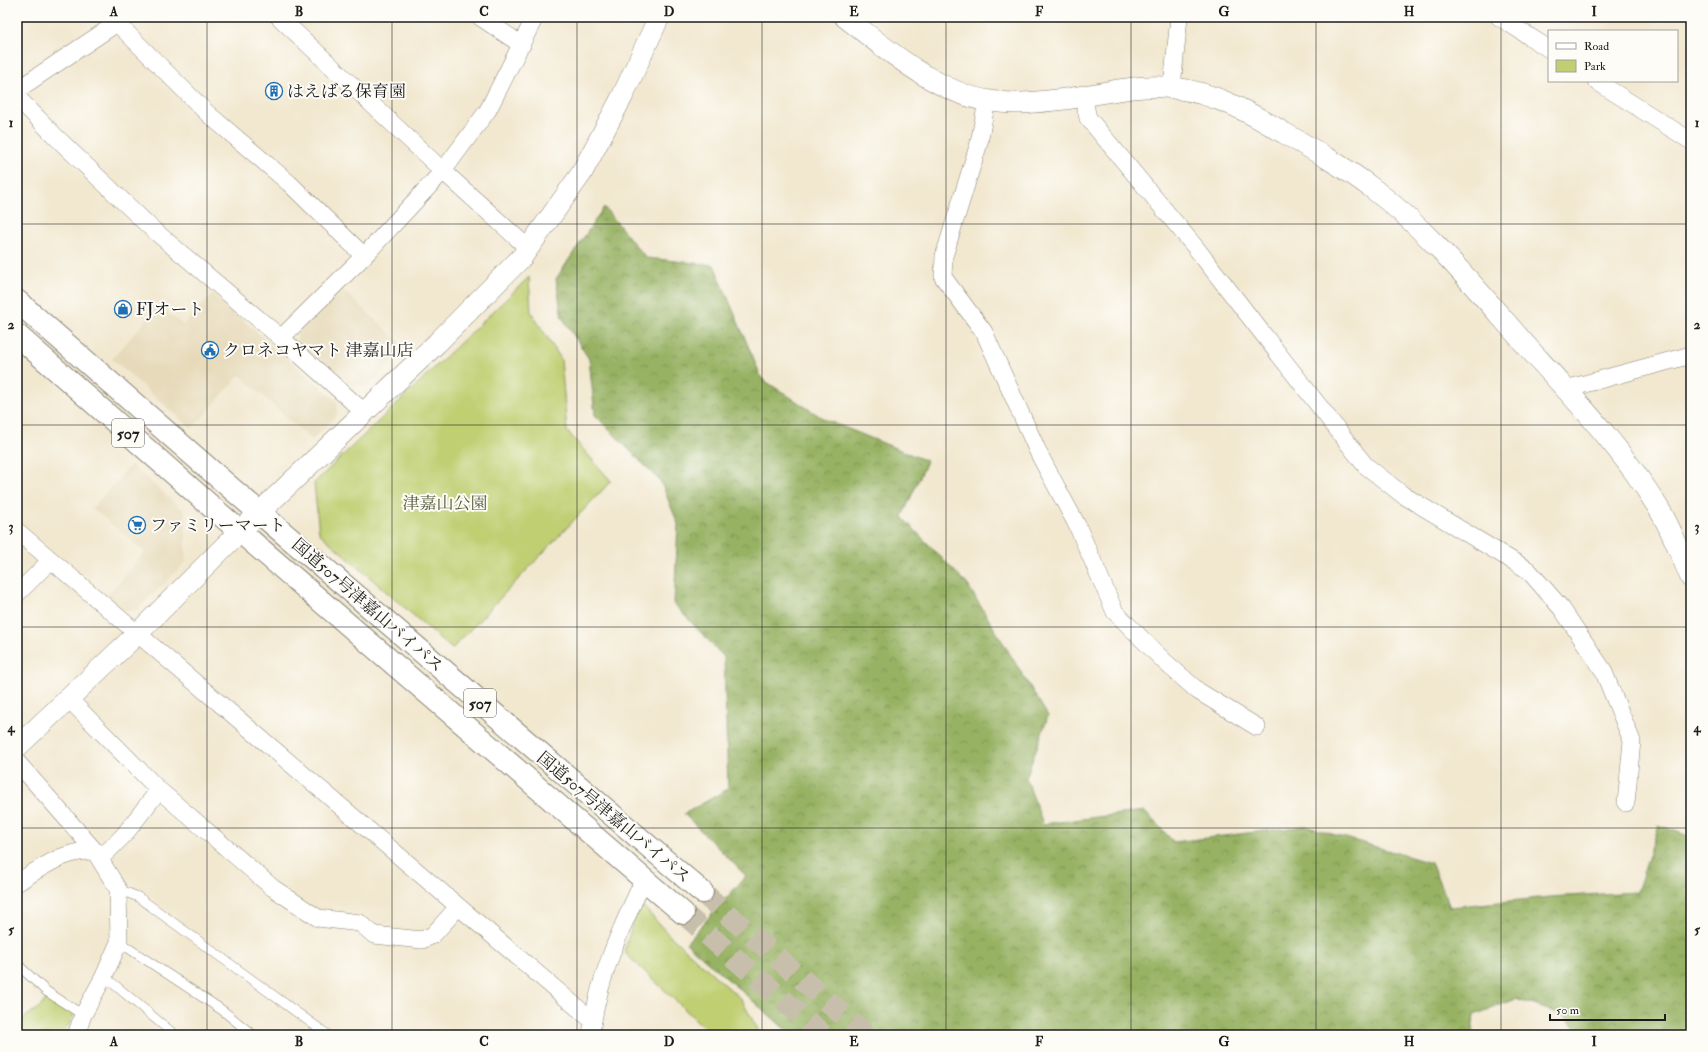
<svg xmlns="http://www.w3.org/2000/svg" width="1708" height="1052" viewBox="0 0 1708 1052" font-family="'IM FELL Double Pica','Noto Serif JP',serif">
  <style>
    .built { fill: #e7daba }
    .green { fill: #bfcf72; stroke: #6e7647 }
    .forest { fill: url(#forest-crowns); stroke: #5a6740 }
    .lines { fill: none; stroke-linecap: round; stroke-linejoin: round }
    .trunk-tunnel { stroke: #c7bfac; stroke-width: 22; stroke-dasharray: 22 11; stroke-linecap: butt }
    .service-casing { stroke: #878276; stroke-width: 10 }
    .minor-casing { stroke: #878276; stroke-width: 18 }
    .tertiary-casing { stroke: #878276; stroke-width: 22 }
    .trunk-casing { stroke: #878276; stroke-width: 24 }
    .service { stroke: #fff; stroke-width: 9 }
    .minor { stroke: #fff; stroke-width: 17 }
    .tertiary { stroke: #fff; stroke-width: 21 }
    .trunk { stroke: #fff; stroke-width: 22 }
    .grid { fill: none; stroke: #1c1c1c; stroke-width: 1; stroke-opacity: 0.55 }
    .labels { text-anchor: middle; stroke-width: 4; stroke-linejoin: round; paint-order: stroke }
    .shield { fill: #fdfcf7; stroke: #605f5e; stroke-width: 1 }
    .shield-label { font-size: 16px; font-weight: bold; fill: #1c1c1c }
    .poi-label { font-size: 17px; fill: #1c1c1c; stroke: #fdfcf7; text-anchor: start }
    .park-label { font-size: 17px; fill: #555b3a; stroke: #fdfcf7 }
    .street-label { font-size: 17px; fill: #1c1c1c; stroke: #fdfcf7 }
    .neatline { fill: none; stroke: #1c1c1c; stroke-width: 1.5 }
    .grid-label { font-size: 13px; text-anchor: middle; font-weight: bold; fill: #1c1c1c }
  </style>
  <defs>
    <pattern id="forest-crowns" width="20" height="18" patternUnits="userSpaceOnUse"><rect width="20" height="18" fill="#97b264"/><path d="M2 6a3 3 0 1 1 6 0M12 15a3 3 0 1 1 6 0" fill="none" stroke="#7a9052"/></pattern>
  </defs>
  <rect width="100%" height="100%" fill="#fdfcf7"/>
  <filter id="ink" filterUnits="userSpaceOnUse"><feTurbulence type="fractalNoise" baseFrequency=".025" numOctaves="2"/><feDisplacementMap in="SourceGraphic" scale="8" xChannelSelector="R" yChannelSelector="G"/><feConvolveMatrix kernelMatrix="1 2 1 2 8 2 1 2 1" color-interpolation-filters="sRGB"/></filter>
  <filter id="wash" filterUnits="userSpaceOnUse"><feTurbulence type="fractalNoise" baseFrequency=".012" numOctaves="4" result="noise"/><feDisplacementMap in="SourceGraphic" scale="16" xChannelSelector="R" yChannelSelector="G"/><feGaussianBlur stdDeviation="0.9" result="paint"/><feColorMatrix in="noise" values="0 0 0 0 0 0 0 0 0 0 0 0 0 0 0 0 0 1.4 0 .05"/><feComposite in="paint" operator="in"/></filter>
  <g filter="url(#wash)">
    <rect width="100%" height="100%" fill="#f2e8d0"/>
    <path class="built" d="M342 289 406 348 367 386H353L297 340 298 331Z
      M213 294 337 401V415L312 440 240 375 192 429 112 359 159 306 183 325Z
      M131 465 185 512 186 562 137 610 122 611 107 596 145 552 92 508Z"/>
    <path class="green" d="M529 277 531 312 561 359 567 431 611 481 452 649 319 533 314 483Z
      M641 904 668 934 741 999 761 1035H712L624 952 634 919Z
      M48 996 74 1015 63 1035H17V1023L41 1006Z"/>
    <path class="forest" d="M604 207 646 258 714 265 762 379 824 419 927 461 902 517 967 584 1048 716 1026 778 1043 824 1144 811 1174 842 1305 826 1431 863 1450 907 1549 897 1637 892 1659 825 1691 837V1035H1581L1564 1015 1516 999 1474 1015 1472 1035H792L686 943 746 876 684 814 728 789 724 657 674 604 678 524 661 482 595 415 589 359 562 317 556 279Z"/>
  </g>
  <g filter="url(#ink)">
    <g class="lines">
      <path class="trunk-tunnel" d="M702 892 866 1035
        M683 913 823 1035"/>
      <g class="service-casing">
        <path id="service" d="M118 889 138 897 328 1035
          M119 942 222 1010 253 1035
          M17 964 46 991 83 1015
          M104 976 175 1035"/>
      </g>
      <g class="minor-casing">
        <path id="minor" d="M279 17 443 171 364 256 281 338
          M480 17 522 45
          M1499 17 1549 49
          M117 23 207 113 289 183 364 256
          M1596 81 1691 141
          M1172 87 1179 17
          M17 90 126 17
          M1083 96 1088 118 1196 248 1365 465 1403 495 1528 570 1562 609 1603 670 1632 741 1626 803
          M17 97 57 138 150 227 281 338 364 412
          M987 101 979 143 944 256 943 277 984 332 1040 456 1077 525 1115 612 1165 662 1198 691 1257 727
          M528 248 443 171 488 110 535 17
          M1566 389 1691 355
          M17 531 593 1021
          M17 594 50 561
          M68 698 159 790 273 888 318 918 360 923 374 935 422 940 433 935 458 907
          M17 762 94 850 118 889 119 942 104 976 83 1015 76 1035
          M17 883C42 867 74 843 105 854L124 835 159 790
          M591 1035C597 980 621 928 644 879"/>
      </g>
      <g class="tertiary-casing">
        <path id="tertiary" d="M845 17C885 48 938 94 990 101 1015 105 1040 102 1066 99 1101 94 1139 83 1174 88 1215 93 1249 112 1284 133 1314 150 1344 167 1372 188 1433 234 1481 295 1532 352 1577 401 1624 451 1659 509 1672 530 1681 555 1691 578
          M17 747 137 634 240 531 437 343 522 257 581 174 622 97 659 17"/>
      </g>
      <g class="trunk-casing">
        <path id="trunk" d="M17 301 225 483 702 892
          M17 335 214 509 683 913"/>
      </g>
      <use href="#service" class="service"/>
      <use href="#minor" class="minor"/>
      <use href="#tertiary" class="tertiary"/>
      <use href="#trunk" class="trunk"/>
    </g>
  </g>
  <path class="grid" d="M207 17V1035M392 17V1035M577 17V1035M762 17V1035M946 17V1035M1131 17V1035M1316 17V1035M1501 17V1035M17 224H1691M17 425H1691M17 627H1691M17 828H1691"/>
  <defs>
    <g id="building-ring" transform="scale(0.9)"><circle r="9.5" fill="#fdfcf7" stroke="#1f6fb2" stroke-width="1.5"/><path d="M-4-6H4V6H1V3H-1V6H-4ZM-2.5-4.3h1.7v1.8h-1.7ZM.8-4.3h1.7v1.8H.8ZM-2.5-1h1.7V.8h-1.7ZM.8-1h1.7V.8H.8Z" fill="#1f6fb2"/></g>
    <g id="shop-ring" transform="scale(0.9)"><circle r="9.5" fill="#fdfcf7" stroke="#1f6fb2" stroke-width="1.5"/><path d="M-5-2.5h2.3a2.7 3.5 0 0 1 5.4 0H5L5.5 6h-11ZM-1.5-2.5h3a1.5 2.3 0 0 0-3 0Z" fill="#1f6fb2"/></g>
    <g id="civic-ring" transform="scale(0.9)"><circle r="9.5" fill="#fdfcf7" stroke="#1f6fb2" stroke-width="1.5"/><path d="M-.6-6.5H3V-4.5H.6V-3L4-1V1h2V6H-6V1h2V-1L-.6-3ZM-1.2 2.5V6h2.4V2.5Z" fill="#1f6fb2"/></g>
    <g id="supermarket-ring" transform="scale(0.9)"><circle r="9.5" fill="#fdfcf7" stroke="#1f6fb2" stroke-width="1.5"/><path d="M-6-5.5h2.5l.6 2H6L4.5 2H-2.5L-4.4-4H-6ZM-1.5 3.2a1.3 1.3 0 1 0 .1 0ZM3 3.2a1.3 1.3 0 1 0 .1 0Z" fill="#1f6fb2"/></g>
  </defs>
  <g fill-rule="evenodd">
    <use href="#building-ring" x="274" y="91"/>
    <use href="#shop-ring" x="123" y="309"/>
    <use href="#civic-ring" x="210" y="350"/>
    <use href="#supermarket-ring" x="137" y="525"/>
  </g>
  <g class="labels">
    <g class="shield">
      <rect x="112" y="419" width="32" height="28" rx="3"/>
      <rect x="464" y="689" width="32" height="28" rx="3"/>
    </g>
    <g class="shield-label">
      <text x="128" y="439">507</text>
      <text x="480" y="709">507</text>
    </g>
    <g class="poi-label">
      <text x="287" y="97">はえばる保育園</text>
      <text x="136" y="315">FJオート</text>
      <text x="223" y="356">クロネコヤマト 津嘉山店</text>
      <text x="150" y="531">ファミリーマート</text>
    </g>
    <g class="park-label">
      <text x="445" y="509">津嘉山公園</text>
    </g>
    <g class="street-label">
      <text transform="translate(368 605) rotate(41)" y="6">国道507号津嘉山バイパス</text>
      <text transform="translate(614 817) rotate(40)" y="6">国道507号津嘉山バイパス</text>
    </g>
  </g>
  <rect width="1708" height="1052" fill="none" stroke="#fdfcf7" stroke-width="44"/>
  <rect x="1548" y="30" width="130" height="52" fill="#fdfcf7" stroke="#a3a29f"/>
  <rect x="1556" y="43" width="20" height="6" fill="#ffffff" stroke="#a3a29f"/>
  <text x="1584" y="50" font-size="12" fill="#1c1c1c">Road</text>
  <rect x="1556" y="60" width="20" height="12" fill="#bfcf72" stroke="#a3a29f"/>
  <text x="1584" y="70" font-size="12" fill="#1c1c1c">Park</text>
  <path d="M1550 1014v6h115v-6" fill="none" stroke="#1c1c1c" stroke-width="2"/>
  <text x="1556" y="1014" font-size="12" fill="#1c1c1c" stroke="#fdfcf7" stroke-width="3" paint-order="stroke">50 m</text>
  <rect x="22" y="22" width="1664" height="1008" class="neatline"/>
  <g class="grid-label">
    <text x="114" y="16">A</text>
    <text x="299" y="16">B</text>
    <text x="484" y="16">C</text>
    <text x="669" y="16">D</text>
    <text x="854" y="16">E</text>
    <text x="1039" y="16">F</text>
    <text x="1224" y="16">G</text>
    <text x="1409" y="16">H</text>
    <text x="1594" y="16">I</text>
    <text x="11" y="127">1</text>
    <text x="1697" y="127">1</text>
    <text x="11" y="329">2</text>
    <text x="1697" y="329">2</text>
    <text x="11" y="531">3</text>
    <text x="1697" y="531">3</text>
    <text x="11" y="732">4</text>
    <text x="1697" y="732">4</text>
    <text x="11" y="934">5</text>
    <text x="1697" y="934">5</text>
    <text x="114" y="1046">A</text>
    <text x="299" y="1046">B</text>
    <text x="484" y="1046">C</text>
    <text x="669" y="1046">D</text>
    <text x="854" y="1046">E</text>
    <text x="1039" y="1046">F</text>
    <text x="1224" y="1046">G</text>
    <text x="1409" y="1046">H</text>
    <text x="1594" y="1046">I</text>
  </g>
</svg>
